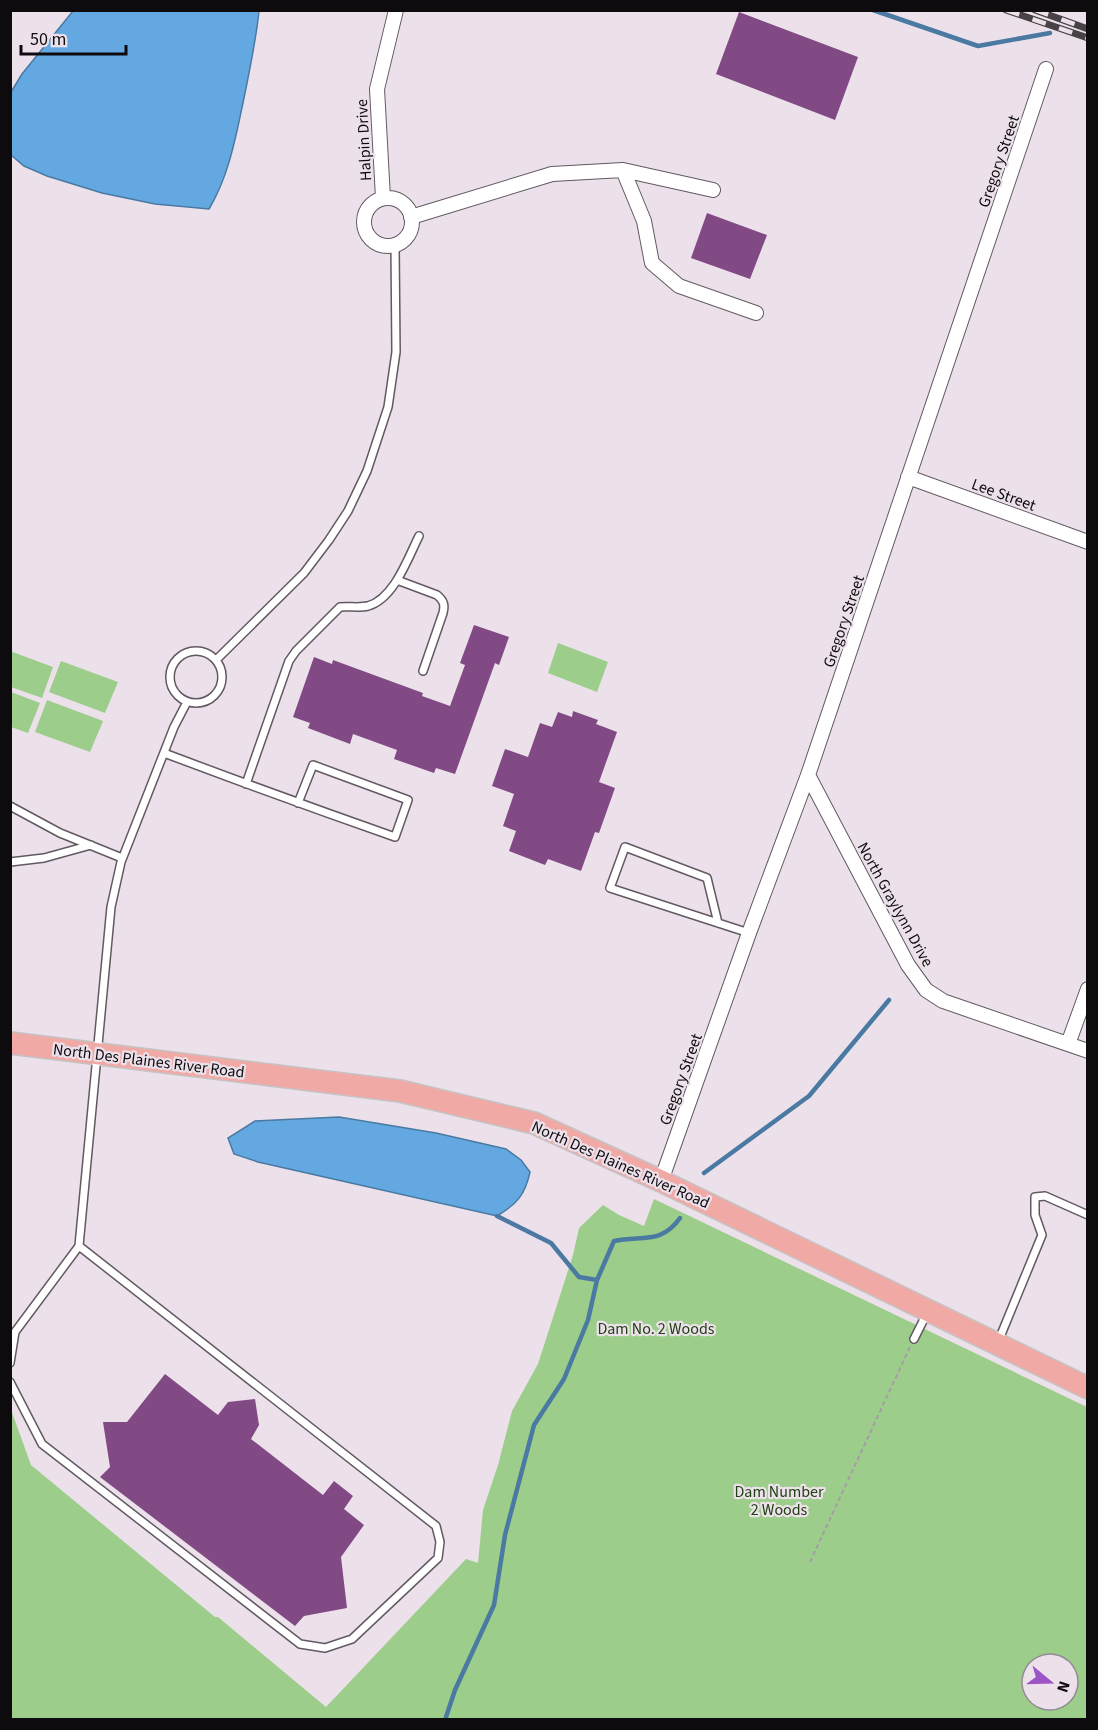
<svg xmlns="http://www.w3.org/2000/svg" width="1098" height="1730" viewBox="0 0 1098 1730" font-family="'Source Sans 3',sans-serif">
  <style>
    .green { fill: #9ccd8a; fill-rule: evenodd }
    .water { fill: #64a8e2; stroke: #4a79a2; stroke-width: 1.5 }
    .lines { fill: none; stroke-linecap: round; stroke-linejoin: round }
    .stream { stroke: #4a79a2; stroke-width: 4.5 }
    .building { fill: #814a84 }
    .lane-casing { stroke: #625962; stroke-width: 10 }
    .street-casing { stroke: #625962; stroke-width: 16 }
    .primary-casing { stroke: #c5c4c5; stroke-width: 24 }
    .path { stroke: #a59da5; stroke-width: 2; stroke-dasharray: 4.5 3; stroke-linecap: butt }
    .lane { stroke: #fff; stroke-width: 7 }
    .street { stroke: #fff; stroke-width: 14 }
    .primary { stroke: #f1a9a6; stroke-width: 21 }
    .rail-casing { stroke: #474246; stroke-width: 7 }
    .rail { stroke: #ece1eb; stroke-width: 4.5; stroke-dasharray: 14; stroke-linecap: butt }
    .labels { text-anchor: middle; stroke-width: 4.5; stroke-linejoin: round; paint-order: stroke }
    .street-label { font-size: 16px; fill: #0e0b0e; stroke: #ece1eb }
    .park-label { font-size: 16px; fill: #204111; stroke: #ece1eb }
  </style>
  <rect width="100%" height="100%" fill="#ece1eb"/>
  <path class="green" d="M558 643 608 662 597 692 548 673Z
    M10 651 53 667 42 698 11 687Z
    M61 661 118 682 105 713 49 692Z
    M11 692 40 703 28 733 11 727Z
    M47 700 103 721 90 752 35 732Z
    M654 1199 1087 1407V1719H11L10 1407 31 1465 215 1617H218L326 1707 466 1559 478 1563 483 1510 498 1465 512 1411 538 1364 573 1255 579 1228 603 1205 619 1215 644 1226ZM1032 1664H1068V1700H1032Z"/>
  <path class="water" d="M73 11H259C256 40 250 69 244 98 236 136 229 176 209 209L155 204 102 193 47 176 24 166 11 155V92L22 74Z
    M339 1117 436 1133 506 1149 521 1160 530 1172C525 1195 517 1204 497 1216L258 1162 234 1154 228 1138 255 1121Z"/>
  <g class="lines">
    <path class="stream" d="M873 10 978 46 1050 33
      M704 1173 809 1096 889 1000
      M497 1216 551 1243 579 1277 597 1280
      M445 1720 455 1690 494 1605 505 1535 534 1425 564 1379 588 1320 597 1280 614 1241C641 1235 661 1245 680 1218"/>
  </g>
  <path class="building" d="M739 12 858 57 835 120 716 74Z
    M707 213 767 235 750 279 691 258Z
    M474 625 509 637 499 665 495 663 455 774 436 768 434 773 394 759 397 750 353 734 350 744 308 728 310 723 293 717 314 657 332 664 333 660 423 693 422 696 450 706 465 665 460 663Z
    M573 711 598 720 596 724 617 732 599 782 615 788 599 833 595 832 581 871 548 859 545 865 509 851 516 831 503 826 514 794 492 786 505 749 528 757 540 723 552 727 558 712 572 717Z
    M165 1374 218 1415 228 1402 255 1399 259 1425 251 1439 323 1495 334 1481 353 1496 344 1509 364 1525 341 1557 347 1608 304 1616 295 1626 100 1477 110 1467 103 1422H127Z"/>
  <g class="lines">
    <g class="lane-casing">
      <path id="lane" d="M397 580 437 595C444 601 445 605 443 613L423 671
        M170 677a26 26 0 1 1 52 0a26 26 0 1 1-52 0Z
        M216 660 304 573 329 540 348 511 367 471 388 407 396 352 395 245
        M164 753C241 782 318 810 395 837L408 800 313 765 298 803
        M246 784 289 661 296 651 340 607C349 606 359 608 368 606 394 599 408 558 419 536
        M10 806 60 833 122 858
        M10 862 44 858 91 845
        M718 923 707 878 625 847 610 888 749 933
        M914 1339 927 1313
        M998 1342 1042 1235 1035 1215V1197L1045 1196 1088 1215
        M10 1363 15 1332 79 1246 111 907 121 862 174 727 187 702
        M10 1382 42 1444 300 1644 325 1648 352 1639 438 1558 440 1542 436 1526 79 1246"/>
    </g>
    <g class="street-casing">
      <path id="street" d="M623 170 644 221 652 263 679 286 756 313
        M364 222a24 24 0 1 1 48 0a24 24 0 1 1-48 0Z
        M383 198 377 89 396 10
        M411 217 552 174 623 170 713 190
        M908 477 1088 542
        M808 775 908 965 926 990 943 1001 1088 1051
        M1068 1044 1088 989
        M661 1181 749 933 808 775 1046 69"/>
    </g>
    <g class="primary-casing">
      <path id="primary" d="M10 1043 400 1091 534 1123 661 1181 1088 1388"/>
    </g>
    <path class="path" d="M810 1562 910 1347"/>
    <use href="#lane" class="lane"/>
    <use href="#street" class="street"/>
    <use href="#primary" class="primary"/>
    <g class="rail-casing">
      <path id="rail" d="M1006 10 1088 38
        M1035 10 1088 29"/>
    </g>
    <use href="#rail" class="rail"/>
  </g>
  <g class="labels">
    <g class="street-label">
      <text transform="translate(363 140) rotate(-93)" y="6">Halpin Drive</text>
      <text transform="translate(998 161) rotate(-71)" y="6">Gregory Street</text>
      <text transform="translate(1004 494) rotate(20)" y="6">Lee Street</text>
      <text transform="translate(843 621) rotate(-71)" y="6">Gregory Street</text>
      <text transform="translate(896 904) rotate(61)" y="6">North Graylynn Drive</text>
      <text transform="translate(149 1060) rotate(7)" y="6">North Des Plaines River Road</text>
      <text transform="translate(680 1079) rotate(-70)" y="6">Gregory Street</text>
      <text transform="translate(621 1164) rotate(24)" y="6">North Des Plaines River Road</text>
    </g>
    <g class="park-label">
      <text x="656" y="1334">Dam No. 2 Woods</text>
      <text x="779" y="1497">Dam Number<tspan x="779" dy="18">2 Woods</tspan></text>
    </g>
  </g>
  <rect width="1098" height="1730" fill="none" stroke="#0e0b0e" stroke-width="24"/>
  <g transform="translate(1050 1682) rotate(109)"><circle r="28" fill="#ece1eb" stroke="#938b93" stroke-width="1.5"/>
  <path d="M0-4.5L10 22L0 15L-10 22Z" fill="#9d54c6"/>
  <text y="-9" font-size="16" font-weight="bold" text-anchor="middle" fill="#0e0b0e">N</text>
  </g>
  <path d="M21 45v9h105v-9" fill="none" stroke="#0e0b0e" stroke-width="3"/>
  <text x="30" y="45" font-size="18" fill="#0e0b0e" stroke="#ece1eb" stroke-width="4.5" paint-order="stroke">50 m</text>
</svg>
